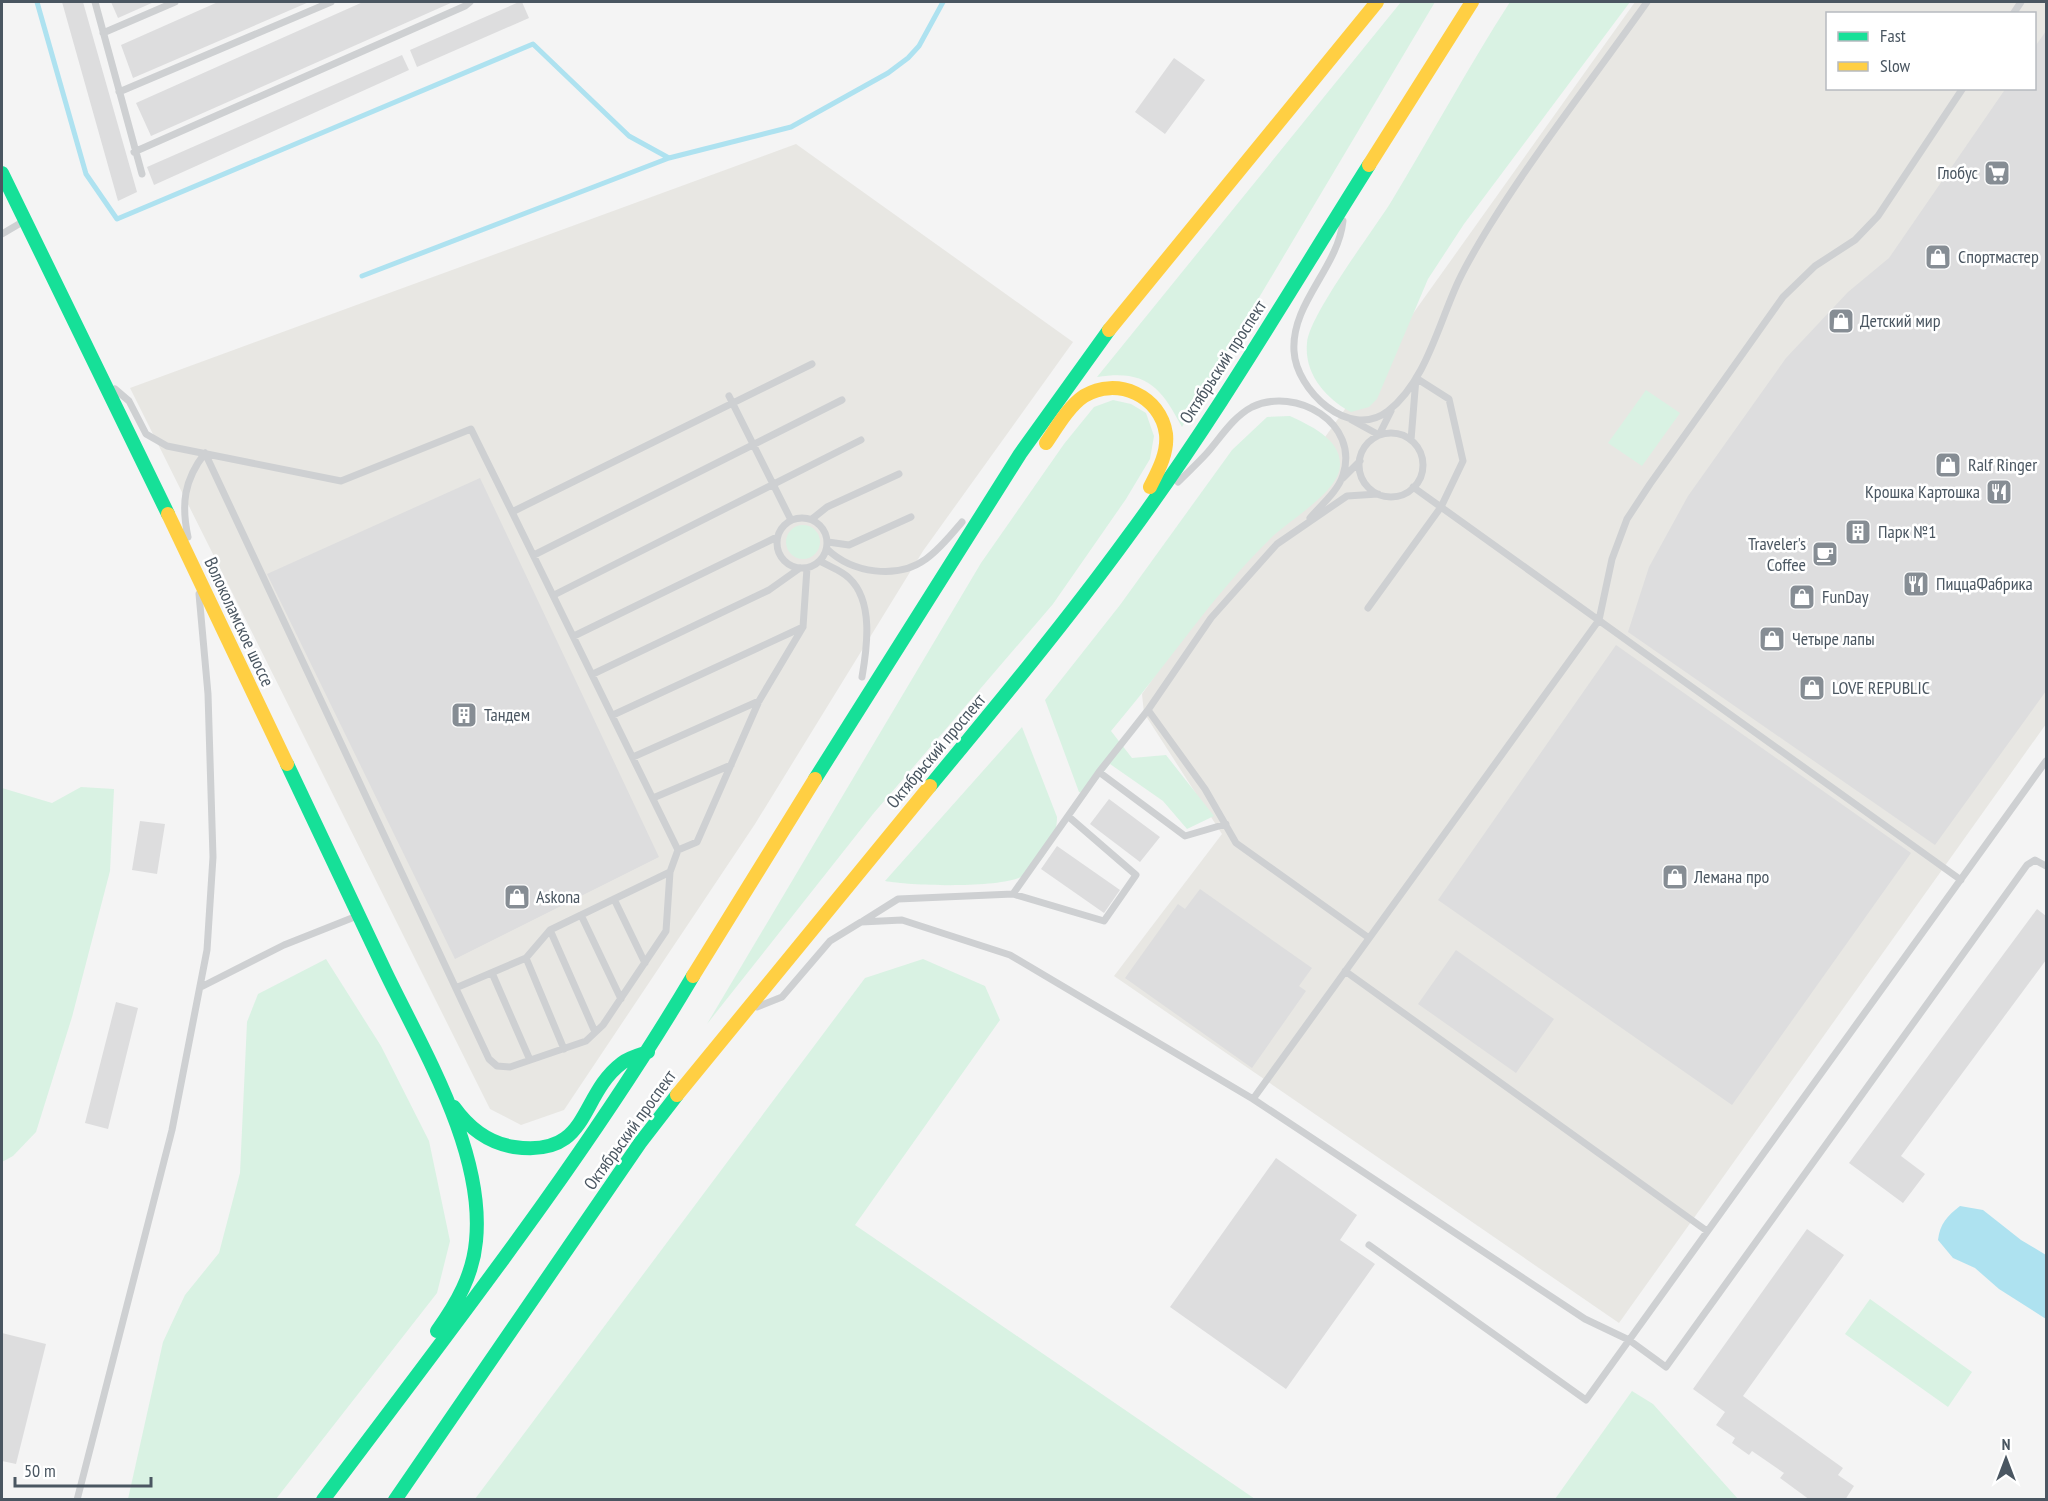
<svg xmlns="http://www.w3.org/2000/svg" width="2048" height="1501" viewBox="0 0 2048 1501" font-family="'PT Sans Narrow',sans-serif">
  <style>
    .commercial { fill: #e8e7e3; fill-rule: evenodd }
    .green { fill: #d9f2e3 }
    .water { fill: #aee2f0 }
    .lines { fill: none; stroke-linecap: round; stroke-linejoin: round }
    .stream { stroke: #aee2f0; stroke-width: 5 }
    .building { fill: #ddddde }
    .lane { stroke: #ced0d2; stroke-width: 7 }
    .fast { stroke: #16e098; stroke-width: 14 }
    .slow { stroke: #ffcf43; stroke-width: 14 }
    .labels { text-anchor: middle; stroke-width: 5; stroke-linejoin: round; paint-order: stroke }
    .poi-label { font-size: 18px; fill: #4a5661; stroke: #fff; text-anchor: start }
    .street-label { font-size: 18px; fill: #4a5661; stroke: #fff }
  </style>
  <rect width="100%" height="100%" fill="#f4f4f4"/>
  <path class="commercial" d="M1635 2H2046V724L1619 1323 1114 976 1222 834 1144 713 1142 694ZM1828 14H2034V88H1828Z
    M796 144 1073 342 923 551 755 824 564 1110 521 1125 490 1109 130 388Z"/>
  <path class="green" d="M1401 2H1435L1182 427C1161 387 1146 369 1097 377Z
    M1510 2H1630L1464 224 1428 279 1377 399 1369 407 1351 412C1325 398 1304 373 1307 343 1309 315 1373 231 1391 202 1431 136 1468 67 1510 2Z
    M1646 390 1680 413 1642 466 1608 443Z
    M1113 400 1131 404 1146 413 1154 436 1150 459 1126 499 1053 604 873 814 707 1024 981 563 1064 444 1094 407Z
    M1290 416C1309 425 1341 439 1340 465 1340 492 1287 521 1269 540 1210 598 1165 668 1111 731L1132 758 1166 755 1214 816 1187 829 1163 801 1110 764 1086 794 1079 792 1045 700 1120 605 1232 450 1267 417Z
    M786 542a17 17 0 1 1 34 0a17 17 0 1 1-34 0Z
    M1022 727 1057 817C1057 839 1044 862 1025 875 1004 889 912 886 885 881Z
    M81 787 114 789 110 871 72 1017 36 1132 13 1156 2 1162V788L52 803Z
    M326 959 381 1046 429 1141 450 1241 437 1293 276 1499H128L163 1342 185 1295 219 1253 240 1173 247 1022 258 994Z
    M923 959 985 986 1000 1020 855 1225 1255 1499H475L865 978Z
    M1870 1299 1972 1372 1948 1407 1845 1334Z
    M1632 1391 1653 1404 1738 1499H1555Z"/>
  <path class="water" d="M1960 1206 1983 1210 2021 1240 2046 1255V1319L1999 1289 1975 1268 1953 1258 1938 1240C1940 1224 1947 1216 1960 1206Z"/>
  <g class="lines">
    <path class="stream" d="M37 2 86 174 117 219 533 44 629 136 669 158
      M362 276 669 158 791 127 888 73 908 58 919 46 943 2"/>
  </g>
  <path class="building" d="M62 2H83L137 192 118 201Z
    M111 2H154L118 18Z
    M218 2H309L133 78 121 45Z
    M363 2H453L151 136 136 103Z
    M519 2H522L529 18 417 67 410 50Z
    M2046 31V691L1935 845 1628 632 1649 567 1688 496 1786 358 1848 292 1889 258 2006 88H2034V48Z
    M402 55 409 70 154 185 147 167Z
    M1174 58 1205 80 1165 134 1135 112Z
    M480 478 659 857 455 959 267 574Z
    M1616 645 1911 853 1732 1105 1438 900Z
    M1109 799 1160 837 1140 862 1090 824Z
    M140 821 165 824 157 874 132 870Z
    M1057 846 1120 890 1104 913 1041 869Z
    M1200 889 1312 968 1299 986 1306 991 1252 1068 1125 978 1178 904 1185 909Z
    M2037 909 2046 916V960L1901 1156 1925 1174 1903 1203 1849 1163Z
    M1456 950 1554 1019 1516 1073 1418 1004Z
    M116 1002 138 1008 108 1129 85 1123Z
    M1276 1158 1357 1215 1340 1240 1375 1264 1286 1389 1170 1307Z
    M1807 1229 1844 1255 1743 1396 1843 1468 1838 1475 1854 1486 1845 1500H1810L1780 1478 1784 1473 1752 1451 1749 1455 1732 1443 1735 1438 1716 1425 1725 1412 1693 1389Z
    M2 1333 46 1344 16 1464 2 1461Z"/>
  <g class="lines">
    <path class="lane" d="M95 2 142 174
      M2013 14 2021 2
      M103 33 175 2
      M119 92 331 2
      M134 152 465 6 470 2
      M1343 221C1338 268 1291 303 1294 351 1296 390 1349 441 1388 411 1426 382 1439 322 1459 280 1468 261 1479 243 1490 225 1538 148 1595 76 1647 2
      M2 234 24 221
      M115 389 129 401 146 434 167 446 341 481 471 429 512 512
      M729 396 791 520
      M1350 419 1379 435 1391 411
      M1359 465a32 32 0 1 1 64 0a32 32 0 1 1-64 0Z
      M1411 440 1416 378
      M205 453 489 1059 497 1066 510 1067 586 1041 603 1025 666 931 670 872
      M1343 478 1360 461
      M1178 482C1188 472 1198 463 1207 453 1221 437 1233 417 1252 407 1296 386 1360 423 1343 475 1338 491 1321 505 1310 518
      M1413 487 1961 880
      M777 543a25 25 0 1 1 50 0a25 25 0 1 1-50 0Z
      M812 519 827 507 899 474
      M188 537C181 504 184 480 205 453
      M828 542 849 545 911 517
      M827 549C852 573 897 580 926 559 940 549 951 535 962 522
      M534 555 842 400
      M820 561C830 567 841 570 849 578 874 601 867 648 862 677
      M554 595 861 440
      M1368 608 1441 507 1463 461 1449 399 1416 378
      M574 636 777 537
      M593 674 769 590 800 568
      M613 715 803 627
      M633 757 759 701
      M1099 772 1148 710
      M653 798 731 765
      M678 850 697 842 759 701 803 627 807 568
      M1013 894 1099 772 1185 836 1226 824
      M614 899 645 963
      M581 915 621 999
      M863 921 898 899 1013 894 1104 921 1136 875 1069 817
      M550 930 595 1032
      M1369 938 1236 843 1205 789 1148 710 1211 618 1277 544 1347 496 1378 494
      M526 958 564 1049
      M1345 971 1707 1231
      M492 973 530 1060
      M201 987 284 945 357 916
      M458 987 526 958 550 930 670 872 678 850 512 512 812 364
      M757 1007 782 997 830 941 861 922 902 920 1010 955 1253 1099 1585 1319 1629 1340 1666 1367 2027 865 2035 860 2046 866
      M1253 1099 1599 620 1612 559 1627 519 1650 484 1783 297 1815 266 1855 240 1878 216 1963 88
      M1369 1245 1586 1400 2046 761
      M77 1500 172 1130 207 950 213 857 208 694 199 594"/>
    <path class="fast" d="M2 173 168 514
      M287 764C320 833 353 903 386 973 423 1050 485 1152 476 1241 473 1275 457 1303 437 1331
      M815 779 1020 454 1109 330
      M930 786C997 705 1065 623 1127 538 1215 419 1290 290 1369 165
      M454 1107C469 1128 488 1143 514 1147 591 1158 578 1096 622 1063 630 1057 639 1055 648 1052
      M323 1500C451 1329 584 1160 693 976
      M395 1500 640 1143 677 1095"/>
    <path class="slow" d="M1369 165 1472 2
      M1109 330 1377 2
      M1046 443C1057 427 1068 407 1084 396 1117 376 1161 396 1166 434 1168 453 1158 471 1150 487
      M168 514 287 764
      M693 976 815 779
      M677 1095 930 786"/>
  </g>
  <defs>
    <g id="supermarket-square" transform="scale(1.35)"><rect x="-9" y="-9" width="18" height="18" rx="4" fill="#868d94" stroke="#fff"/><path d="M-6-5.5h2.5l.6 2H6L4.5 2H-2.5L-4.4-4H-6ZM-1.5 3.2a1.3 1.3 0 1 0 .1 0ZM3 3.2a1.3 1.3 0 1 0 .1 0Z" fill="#fff"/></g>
    <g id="shop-square" transform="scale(1.35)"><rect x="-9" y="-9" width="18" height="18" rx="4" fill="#868d94" stroke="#fff"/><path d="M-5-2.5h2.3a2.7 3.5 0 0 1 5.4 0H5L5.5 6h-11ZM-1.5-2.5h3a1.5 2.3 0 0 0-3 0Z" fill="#fff"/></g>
    <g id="restaurant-square" transform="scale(1.35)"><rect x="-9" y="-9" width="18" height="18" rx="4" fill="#868d94" stroke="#fff"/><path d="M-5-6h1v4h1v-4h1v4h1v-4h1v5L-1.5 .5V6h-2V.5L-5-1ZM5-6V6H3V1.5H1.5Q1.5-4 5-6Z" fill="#fff"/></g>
    <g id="building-square" transform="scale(1.35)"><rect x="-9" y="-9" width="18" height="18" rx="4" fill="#868d94" stroke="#fff"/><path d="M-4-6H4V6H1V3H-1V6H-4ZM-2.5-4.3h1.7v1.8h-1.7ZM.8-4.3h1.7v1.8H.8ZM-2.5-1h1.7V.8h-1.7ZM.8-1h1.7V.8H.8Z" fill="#fff"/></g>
    <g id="cafe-square" transform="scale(1.35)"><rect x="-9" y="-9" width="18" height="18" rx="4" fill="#868d94" stroke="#fff"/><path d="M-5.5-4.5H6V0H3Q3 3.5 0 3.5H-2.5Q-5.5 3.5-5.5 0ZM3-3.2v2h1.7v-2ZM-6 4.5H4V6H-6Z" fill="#fff"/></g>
  </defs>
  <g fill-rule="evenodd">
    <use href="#supermarket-square" x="1997" y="173"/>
    <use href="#shop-square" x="1938" y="257"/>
    <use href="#shop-square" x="1841" y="321"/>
    <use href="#shop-square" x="1948" y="465"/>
    <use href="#restaurant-square" x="1999" y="492"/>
    <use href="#building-square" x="1858" y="532"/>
    <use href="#cafe-square" x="1825" y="554"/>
    <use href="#restaurant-square" x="1916" y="584"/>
    <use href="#shop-square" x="1802" y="597"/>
    <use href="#shop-square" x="1772" y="639"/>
    <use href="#shop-square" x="1812" y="688"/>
    <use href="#building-square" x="464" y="715"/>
    <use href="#shop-square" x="1675" y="877"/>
    <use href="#shop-square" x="517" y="897"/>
  </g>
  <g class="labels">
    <g class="poi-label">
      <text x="1978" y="179" text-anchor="end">Глобус</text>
      <text x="1958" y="263">Спортмастер</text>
      <text x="1860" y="327">Детский мир</text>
      <text x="1968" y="471">Ralf Ringer</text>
      <text x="1980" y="498" text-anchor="end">Крошка Картошка</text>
      <text x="1878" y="538">Парк №1</text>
      <text x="1806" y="550" text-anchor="end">Traveler's<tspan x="1806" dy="21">Coffee</tspan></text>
      <text x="1936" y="590">ПиццаФабрика</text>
      <text x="1822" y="603">FunDay</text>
      <text x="1792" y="645">Четыре лапы</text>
      <text x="1832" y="694">LOVE REPUBLIC</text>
      <text x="484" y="721">Тандем</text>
      <text x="1694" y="883">Лемана про</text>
      <text x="536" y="903">Askona</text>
    </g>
    <g class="street-label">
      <text transform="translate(1223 362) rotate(-57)" y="6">Октябрьский проспект</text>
      <text transform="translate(239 622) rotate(65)" y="6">Волоколамское шоссе</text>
      <text transform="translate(936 751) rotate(-50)" y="6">Октябрьский проспект</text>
      <text transform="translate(630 1130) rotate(-54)" y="6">Октябрьский проспект</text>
    </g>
  </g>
  <rect width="2048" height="1501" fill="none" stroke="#4a5661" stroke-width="6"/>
  <rect x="1826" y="12" width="210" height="78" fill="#ffffff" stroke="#b7bbc0" stroke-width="1.5"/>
  <rect x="1838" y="32" width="30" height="9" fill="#16e098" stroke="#b7bbc0" stroke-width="1.5"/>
  <text x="1880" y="42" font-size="18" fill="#4a5661">Fast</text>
  <rect x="1838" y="62" width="30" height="9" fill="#ffcf43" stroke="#b7bbc0" stroke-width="1.5"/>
  <text x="1880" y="72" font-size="18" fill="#4a5661">Slow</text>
  <g transform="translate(2006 1459)" stroke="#ffffff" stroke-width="4.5" paint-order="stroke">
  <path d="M0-4.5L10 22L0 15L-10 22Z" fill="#4a5661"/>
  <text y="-9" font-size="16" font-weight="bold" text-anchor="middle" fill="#4a5661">N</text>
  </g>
  <path d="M15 1477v9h136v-9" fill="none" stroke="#4a5661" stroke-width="3"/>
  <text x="24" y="1477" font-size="18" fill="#4a5661" stroke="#ffffff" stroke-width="4.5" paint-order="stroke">50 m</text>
</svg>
